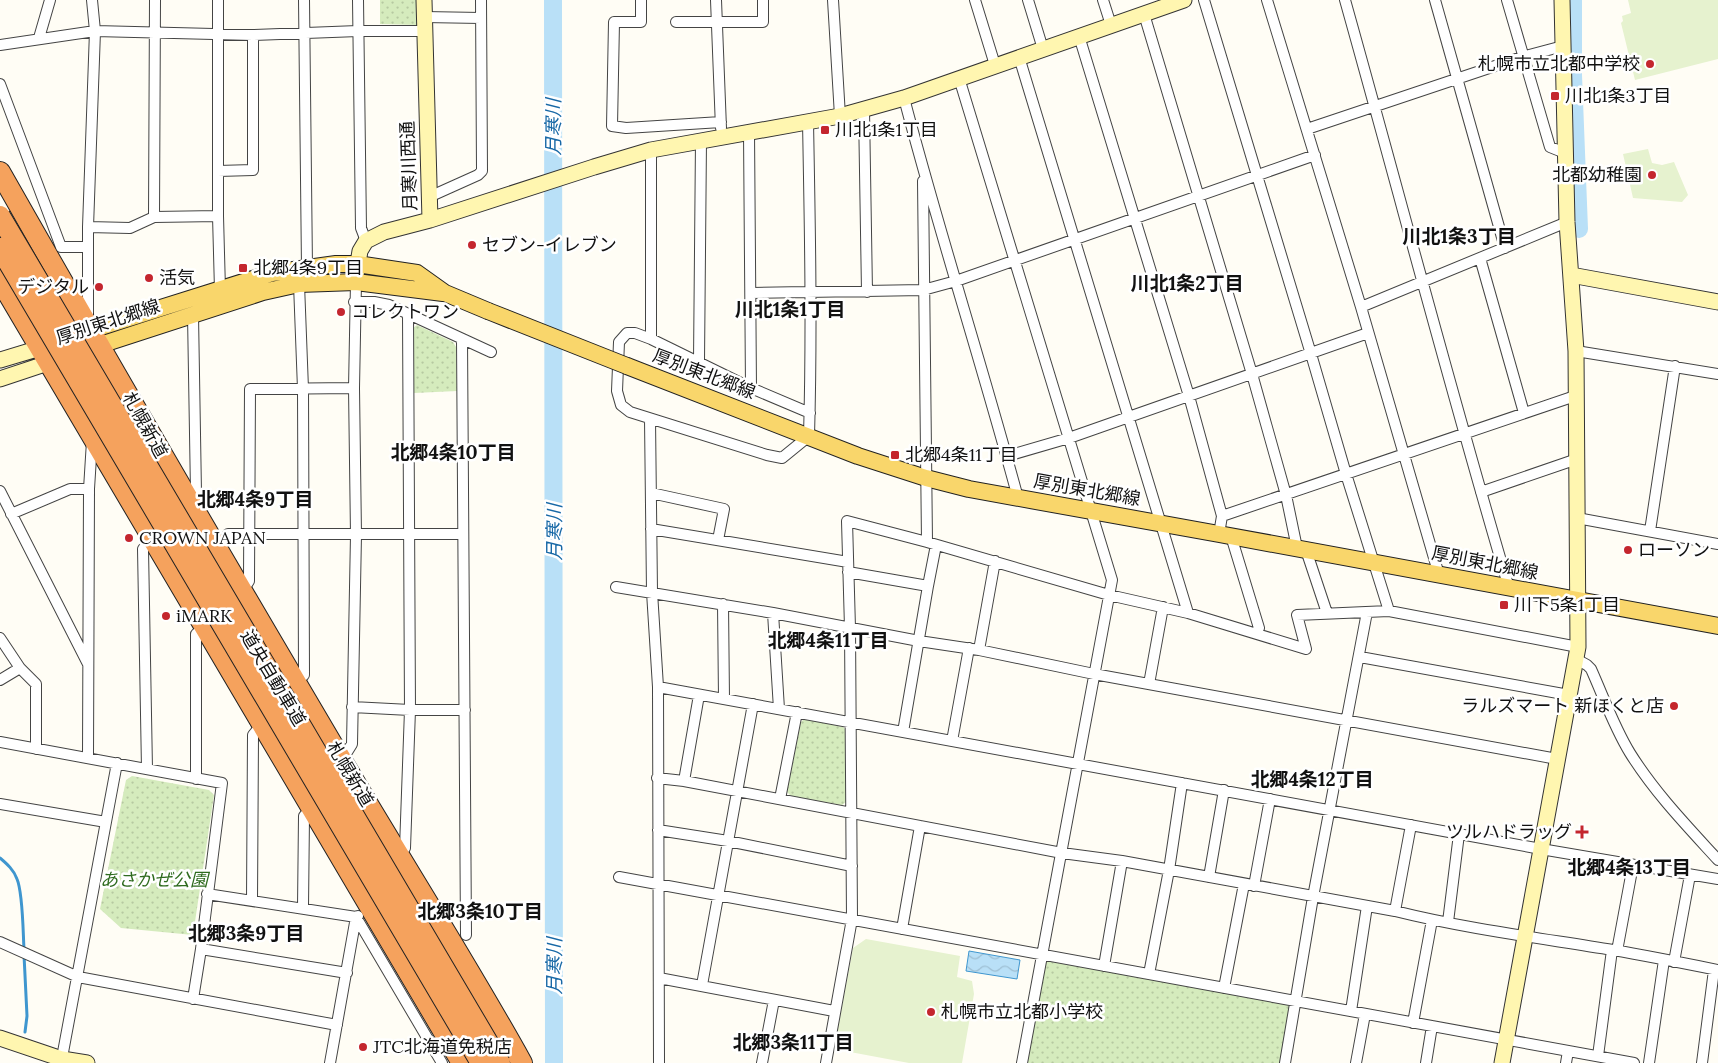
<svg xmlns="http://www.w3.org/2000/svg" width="1718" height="1063" viewBox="0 0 1718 1063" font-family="Lora,'Noto Sans JP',serif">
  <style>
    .park { fill: url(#park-dots) }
    .pitch { fill: #e6f2cf }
    .water { fill: url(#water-waves); stroke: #3f96cf }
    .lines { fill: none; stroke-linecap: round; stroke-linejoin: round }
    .stream { stroke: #3f96cf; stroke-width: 3 }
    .river { stroke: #b9e0f7; stroke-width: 18 }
    .street-casing { stroke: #444; stroke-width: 12 }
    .secondary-casing { stroke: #333; stroke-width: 17 }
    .primary-casing { stroke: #222; stroke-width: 18 }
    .highway-casing { stroke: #222; stroke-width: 22 }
    .street { stroke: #fff; stroke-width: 10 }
    .secondary { stroke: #fff6b0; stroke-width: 15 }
    .primary { stroke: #f9d66b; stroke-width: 16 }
    .highway { stroke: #f5a25d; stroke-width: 20 }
    .primary-bridge-casing { stroke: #222; stroke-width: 18; stroke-linecap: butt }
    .highway-bridge-casing { stroke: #222; stroke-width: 22; stroke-linecap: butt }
    .primary-bridge { stroke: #f9d66b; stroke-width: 16 }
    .highway-bridge { stroke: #f5a25d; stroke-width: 20 }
    .poi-dot { fill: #c4262e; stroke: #fff; stroke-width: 2 }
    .labels { text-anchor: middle; stroke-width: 5; stroke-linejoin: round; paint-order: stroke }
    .poi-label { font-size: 18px; fill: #111; stroke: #fff; text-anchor: start }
    .street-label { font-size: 18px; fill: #111; stroke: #fff }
    .park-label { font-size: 18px; font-style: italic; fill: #2f6b1f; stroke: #fff }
    .water-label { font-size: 19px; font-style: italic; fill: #1768a6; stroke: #fff }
    .neighbourhood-label { font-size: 19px; font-weight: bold; fill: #111; stroke: #fff }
  </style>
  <defs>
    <pattern id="park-dots" width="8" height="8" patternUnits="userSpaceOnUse" patternTransform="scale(1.25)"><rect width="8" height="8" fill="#d5ebbd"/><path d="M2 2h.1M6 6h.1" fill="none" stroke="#b6c8a1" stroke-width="1.8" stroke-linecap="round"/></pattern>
    <pattern id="water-waves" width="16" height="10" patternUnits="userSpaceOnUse" patternTransform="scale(1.25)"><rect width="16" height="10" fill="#b9e0f7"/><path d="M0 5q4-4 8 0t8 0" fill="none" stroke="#9ebfd3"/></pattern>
  </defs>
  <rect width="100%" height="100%" fill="#fffdf5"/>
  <path class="park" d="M380 0H417V25L380 24Z
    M417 325 453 342 456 347 457 391 414 393 413 328Z
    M804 719 843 727 846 730V802L842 805 791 796 787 792 801 722Z
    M132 776 209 790 214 795 193 935 121 928 100 909 126 780Z
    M1046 961 1290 1003 1280 1063H1027Z"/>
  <path class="pitch" d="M1628 0H1718V59L1635 80 1621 23 1623 21 1622 16 1631 13Z
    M1648 149 1652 163 1662 165 1674 162 1688 195 1682 202 1633 198 1623 154Z
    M866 939 960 956 957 977 972 981 974 994 962 1063H909L834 1049 853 948Z"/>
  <path class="water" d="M969 951 1020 960 1017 979 966 971Z"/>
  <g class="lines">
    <path class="stream" d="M0 858C7 864 14 870 17 879 23 893 23 933 24 949
      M24 955 27 1016 25 1032"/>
    <path class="river" d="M553 0 554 1063
      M1573 0V75L1579 229"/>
    <g class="street-casing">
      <path id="street" d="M218 0V216L220 290
        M304 0 307 268
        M358 0 361 228 366 241
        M641 0V22H614L612 126 626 128 721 122
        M716 0 721 128
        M833 0 840 116
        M975 0 995 65
        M1028 0 1043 49
        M1103 0 1111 25
        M1204 0 1311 354 1346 474 1389 611
        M1267 0 1361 307 1439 575
        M1345 0C1400 196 1451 393 1509 588
        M1435 0 1505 248
        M1507 0 1550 147 1565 153
        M1144 14 1252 374 1286 495 1297 548
        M424 17 481 18
        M676 22H763V0
        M1079 36 1189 396 1222 516
        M39 38 50 0
        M0 45 95 31 253 35 358 31H424
        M1019 57 1188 613
        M959 78 1112 580 1022 1063
        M0 84 61 247H88
        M904 98C939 232 982 364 1018 498
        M864 110 867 292
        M808 122C810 227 812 331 809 436L782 458 767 455 630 412 621 405 617 391 619 342 627 333H635L651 339 751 388 810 413
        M1307 129 1522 57 1563 46
        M749 132 751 388
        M218 171 253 170V35
        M923 181 927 542
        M429 197 478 175 482 171 481 0
        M154 217 155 0
        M88 227 130 228 154 217 218 216
        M1480 258 1524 413
        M752 293 923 290 956 281 1315 155
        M354 302H374L389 305 491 352
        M1361 307 1567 222
        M88 317V227L95 31 92 0
        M462 339 466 935
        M651 339V150
        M1576 351 1718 374
        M699 362 701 140
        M650 419 652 592 658 687 659 1063
        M1007 456 1069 438 1368 333
        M0 491 88 664
        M1481 492 1577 459
        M651 493 724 509 718 540
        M188 500 196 493 193 315
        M11 514 70 489H89
        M1577 518 1718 544
        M651 529 848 562
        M1650 531 1675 366
        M228 534H463
        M1219 534 1222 516 1575 396
        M1231 536 1259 628 1256 633
        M1306 550 1327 613
        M848 572 928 586
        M616 587 773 613 919 641 979 650 1094 674 1557 759
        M242 592 249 581 250 389 354 388
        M723 604 724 699
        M773 613 779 709
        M0 638 20 668 36 684V749
        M979 650 995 561
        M1360 657 1569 695
        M1576 659 1587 665 1591 669C1604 698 1614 727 1630 753 1655 793 1687 826 1718 860
        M0 680 20 668
        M296 683 304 675 303 389 299 284
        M1149 684 1163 607
        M658 687 1541 849 1718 879
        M352 707 410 710H465
        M903 732 928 586 936 545
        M952 741 969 648
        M0 742 222 783 201 949
        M88 758 89 489 92 441
        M342 760 352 744 356 535 354 388 356 282
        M147 769 143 549 152 538
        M657 778 684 781 1062 853 1122 861 1395 911C1467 929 1540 938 1613 950 1648 956 1683 963 1718 970
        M196 779V634L205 626
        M684 781 699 695
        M780 799 797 712
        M0 804 106 822
        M658 830 728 841 852 866
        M399 856 405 848 410 710 408 314
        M619 877 1634 1063
        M1209 877 1224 790
        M1254 886 1270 799
        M207 894 356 917 330 1063
        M252 901 253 735 262 724
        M303 907 304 816 312 807
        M1395 911 1411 825
        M358 916 356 917 442 1063
        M1448 922 1459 834
        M902 929 920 826
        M0 942 78 977 337 1025
        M1617 951 1633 865
        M1674 962 1690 875
        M1104 966 1122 861
        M1149 974 1169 870 1182 783
        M659 978 834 1011
        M702 985 753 704
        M1224 988 1244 884
        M193 999 201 949 347 973
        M1351 1011 1367 906
        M1413 1023 1432 920
        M1598 1056 1612 950
        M61 1063 117 763
        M762 1063 774 1000
        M826 1063 852 919 850 628 847 521 927 542 1109 595 1188 613 1306 649 1297 615 1389 611 1578 647
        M1285 1063 1313 897 1367 612
        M1356 1063 1365 1014
        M1426 1063 1432 1026
        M1566 1063 1568 1051
        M1649 1063 1664 960
        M1702 1063 1714 970"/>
    </g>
    <g class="secondary-casing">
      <path id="secondary" d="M424 0 430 220
        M356 275 360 251 366 241 384 232 430 220 594 167 651 150 840 116 904 98 1184 0
        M1571 275 1718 302
        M0 360 40 348
        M0 379 48 363
        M0 1038 62 1059 87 1063
        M1502 1063 1578 647 1576 351 1567 222 1562 0"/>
    </g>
    <g class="primary-casing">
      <path id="primary" d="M78 334 272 273 336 264H357L417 273 445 293 488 311
        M88 349 263 292 299 284 356 282 443 293
        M627 366 858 456 926 478 969 489 1219 534 1718 626"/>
    </g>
    <g class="highway-casing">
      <path id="highway" d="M0 172C113 371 228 568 344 764 403 864 466 962 522 1063
        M0 280 462 1063"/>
    </g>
    <use href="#street" class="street"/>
    <use href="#secondary" class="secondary"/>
    <use href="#primary" class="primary"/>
    <use href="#highway" class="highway"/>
    <g class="primary-bridge-casing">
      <path id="primary-bridge" d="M488 311 627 366"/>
    </g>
    <g class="highway-bridge-casing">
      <path id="highway-bridge" d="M0 216 500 1063
        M0 248 481 1063"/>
    </g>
    <use href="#primary-bridge" class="primary-bridge"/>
    <use href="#highway-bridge" class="highway-bridge"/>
  </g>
  <g class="poi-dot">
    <circle cx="1650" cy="64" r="5"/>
    <rect x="1550" y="91" width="10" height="10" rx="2.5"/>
    <rect x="820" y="125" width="10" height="10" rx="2.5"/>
    <circle cx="1652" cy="175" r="5"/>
    <circle cx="472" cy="245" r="5"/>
    <rect x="238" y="263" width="10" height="10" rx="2.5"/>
    <circle cx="149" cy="278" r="5"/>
    <circle cx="99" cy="287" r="5"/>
    <circle cx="341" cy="312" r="5"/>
    <rect x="890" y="450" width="10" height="10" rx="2.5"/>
    <circle cx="129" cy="538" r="5"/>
    <circle cx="1628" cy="550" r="5"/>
    <rect x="1499" y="600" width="10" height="10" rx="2.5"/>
    <circle cx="166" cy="616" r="5"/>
    <circle cx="1674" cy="706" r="5"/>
    <path d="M1579.5 824.5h5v5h5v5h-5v5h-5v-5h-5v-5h5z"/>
    <circle cx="931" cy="1012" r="5"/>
    <circle cx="363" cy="1047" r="5"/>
  </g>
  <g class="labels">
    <g class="poi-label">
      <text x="1640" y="70" text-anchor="end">札幌市立北都中学校</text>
      <text x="1565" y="102">川北1条3丁目</text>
      <text x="835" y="136">川北1条1丁目</text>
      <text x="1642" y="181" text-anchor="end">北都幼稚園</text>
      <text x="482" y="251">セブン-イレブン</text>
      <text x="253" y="274">北郷4条9丁目</text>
      <text x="159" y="284">活気</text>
      <text x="89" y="293" text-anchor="end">デジタル</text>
      <text x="351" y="318">コレクトワン</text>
      <text x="905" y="461">北郷4条11丁目</text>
      <text x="139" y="544">CROWN JAPAN</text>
      <text x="1638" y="556">ローソン</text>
      <text x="1514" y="611">川下5条1丁目</text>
      <text x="176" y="622">iMARK</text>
      <text x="1664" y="712" text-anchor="end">ラルズマート 新ほくと店</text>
      <text x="1572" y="838" text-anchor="end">ツルハドラッグ</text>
      <text x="941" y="1018">札幌市立北都小学校</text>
      <text x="373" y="1053">JTC北海道免税店</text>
    </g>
    <g class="street-label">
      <text transform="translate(409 166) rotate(-92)" y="6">月寒川西通</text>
      <text transform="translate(108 322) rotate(-18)" y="6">厚別東北郷線</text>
      <text transform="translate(704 374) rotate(21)" y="6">厚別東北郷線</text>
      <text transform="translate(145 425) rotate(61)" y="6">札幌新道</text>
      <text transform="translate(1087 490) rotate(10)" y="6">厚別東北郷線</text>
      <text transform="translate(1485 563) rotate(11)" y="6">厚別東北郷線</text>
      <text transform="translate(273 678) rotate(59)" y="6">道央自動車道</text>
      <text transform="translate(350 774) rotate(59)" y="6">札幌新道</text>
    </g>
    <g class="park-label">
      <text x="154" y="886">あさかぜ公園</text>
    </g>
    <g class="water-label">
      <text transform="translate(553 127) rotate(-90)" y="7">月寒川</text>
      <text transform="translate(554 532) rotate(-90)" y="7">月寒川</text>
      <text transform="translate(554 966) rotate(-90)" y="7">月寒川</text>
    </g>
    <g class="neighbourhood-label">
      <text x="1459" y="243">川北1条3丁目</text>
      <text x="1187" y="290">川北1条2丁目</text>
      <text x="790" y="316">川北1条1丁目</text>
      <text x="453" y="459">北郷4条10丁目</text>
      <text x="255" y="506">北郷4条9丁目</text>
      <text x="828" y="647">北郷4条11丁目</text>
      <text x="1312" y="786">北郷4条12丁目</text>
      <text x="1629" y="874">北郷4条13丁目</text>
      <text x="480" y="918">北郷3条10丁目</text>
      <text x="246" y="940">北郷3条9丁目</text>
      <text x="793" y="1049">北郷3条11丁目</text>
    </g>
  </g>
</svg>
